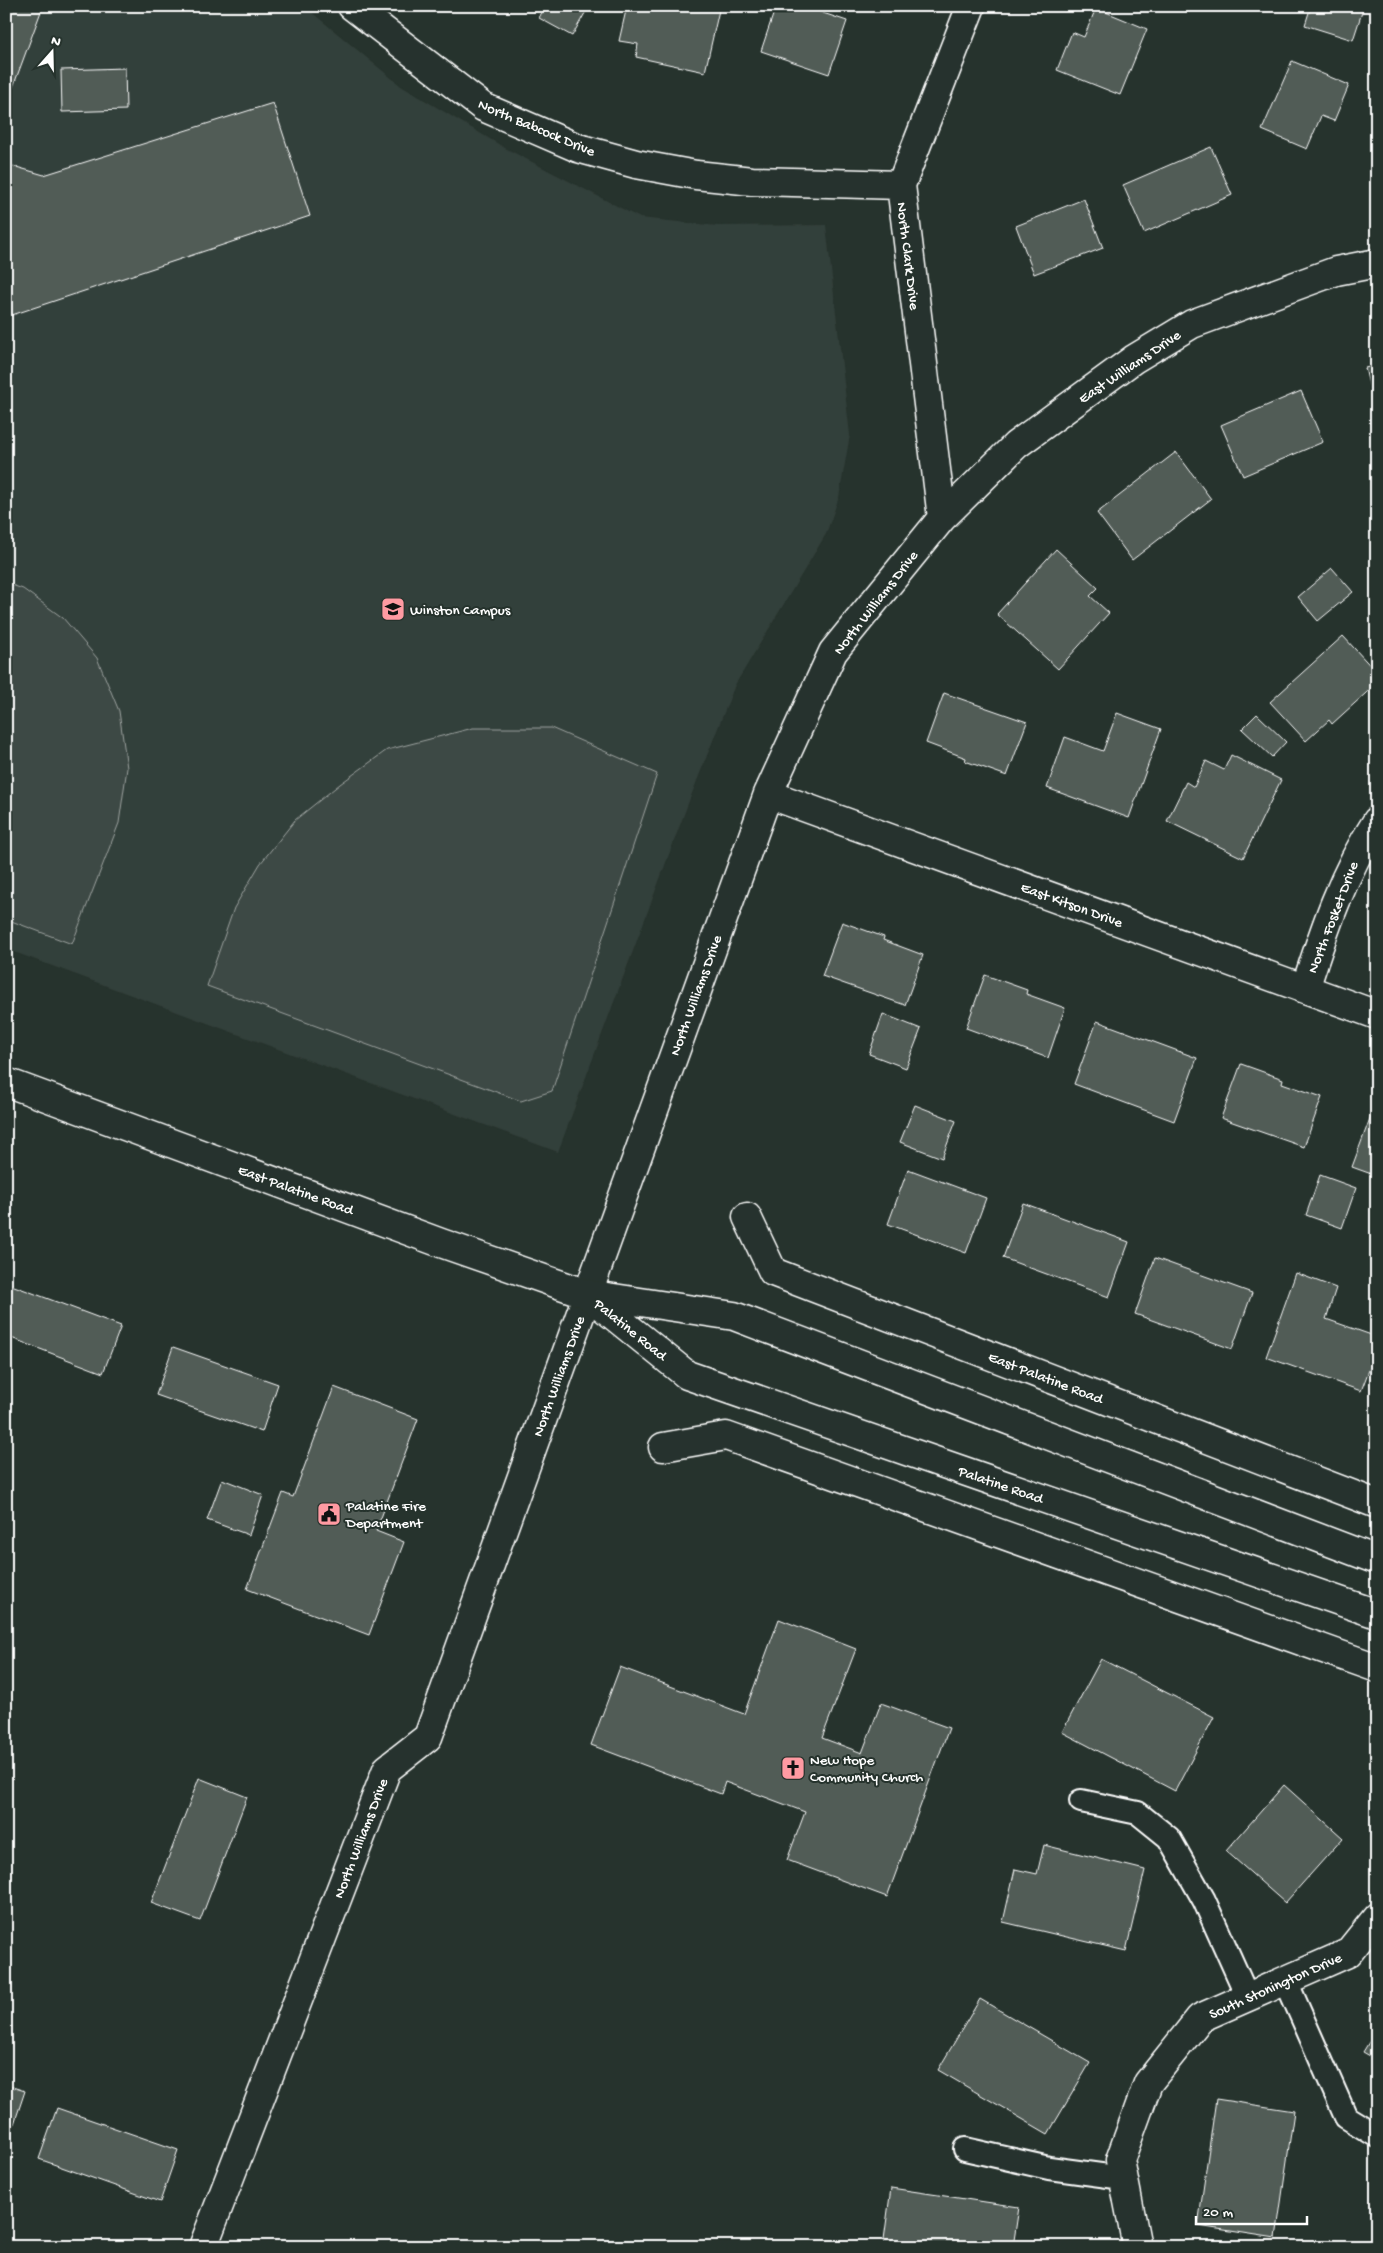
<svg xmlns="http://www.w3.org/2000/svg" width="1383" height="2253" viewBox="0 0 1383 2253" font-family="'Gochi Hand',sans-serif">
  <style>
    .built { fill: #333f3a }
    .green { fill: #3e4944; stroke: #9ea4a2 }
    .building { fill: #515c57; stroke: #fff }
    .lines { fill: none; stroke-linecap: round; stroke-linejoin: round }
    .service-casing { stroke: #fff; stroke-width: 26 }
    .minor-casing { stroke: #fff; stroke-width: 31 }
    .primary-casing { stroke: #fff; stroke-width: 31 }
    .service { stroke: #26332d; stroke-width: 22 }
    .minor { stroke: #26332d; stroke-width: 28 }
    .primary { stroke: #26332d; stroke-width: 28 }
    .labels { text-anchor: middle; stroke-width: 4; stroke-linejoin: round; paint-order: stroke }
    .street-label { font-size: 15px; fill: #fff; stroke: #26332d }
    .poi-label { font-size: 15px; fill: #fff; stroke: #26332d; text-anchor: start }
  </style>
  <rect width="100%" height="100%" fill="#26332d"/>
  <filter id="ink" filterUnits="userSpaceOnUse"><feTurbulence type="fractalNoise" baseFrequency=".02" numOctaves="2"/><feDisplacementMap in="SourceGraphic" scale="10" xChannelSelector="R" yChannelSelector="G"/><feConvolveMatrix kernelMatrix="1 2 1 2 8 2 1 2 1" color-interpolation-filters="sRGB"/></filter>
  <g filter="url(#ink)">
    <path class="built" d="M6 6H304L401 86 505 148 640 218 718 226 826 225 850 435 839 497 826 534 735 685 689 801 558 1152 6 949Z"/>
    <path class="green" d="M6 583 23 589 63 618 97 658 119 711 127 768 119 823 72 944 6 919Z
      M473 728H551L657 774 552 1091 521 1101 207 986 234 908 260 864 295 820 340 784 387 750Z"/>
    <path class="building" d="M6 6H43L6 106Z
      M589 6 572 36 539 18 545 6Z
      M627 6H701L719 10 705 72 636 57 638 44 619 41Z
      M776 6H802L847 21 829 74 761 51Z
      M1311 6H1364L1353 40 1305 25Z
      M1096 8 1147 29 1120 95 1057 70 1072 32 1084 37Z
      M1292 61 1349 85 1334 121 1321 116 1307 149 1262 130Z
      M125 68 126 110 62 112 61 70Z
      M273 103 310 216 6 317V164L44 175Z
      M1211 147 1232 195 1144 233 1123 185Z
      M1084 199 1103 248 1034 274 1016 226Z
      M1377 365V418L1365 368Z
      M1301 391 1323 442 1243 476 1221 425Z
      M1176 452 1211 499 1132 560 1097 513Z
      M1056 549 1098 588 1090 596 1109 613 1058 669 997 614Z
      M1332 568 1353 592 1318 621 1298 597Z
      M1343 636 1377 673V683L1332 724 1329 720 1306 741 1270 702Z
      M944 693 1027 722 1007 776 965 761 966 758 926 743Z
      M1117 713 1161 729 1129 818 1047 788 1065 737 1103 751Z
      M1257 714 1286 742 1272 757 1242 729Z
      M1231 755 1281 780 1243 858 1167 821 1186 782 1194 787 1206 761 1224 770Z
      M842 922 884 937 883 940 923 955 905 1005 822 976Z
      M985 975 1027 990 1026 994 1065 1008 1048 1058 966 1028Z
      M883 1014 921 1029 906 1068 869 1054Z
      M1097 1021 1197 1058 1174 1121 1074 1084Z
      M1241 1064 1283 1079 1282 1083 1322 1097 1304 1147 1221 1118Z
      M915 1105 956 1121 942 1158 900 1142Z
      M1372 1113 1377 1115V1176L1352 1167Z
      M908 1169 986 1198 966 1253 888 1224Z
      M1320 1175 1356 1188 1342 1228 1306 1215Z
      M1023 1203 1129 1242 1109 1297 1003 1258Z
      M1155 1258 1252 1293 1232 1349 1135 1314Z
      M1296 1273 1336 1288 1326 1319 1377 1337V1349L1361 1391 1266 1357Z
      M6 1283 121 1326 103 1373 6 1336Z
      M173 1347 278 1384 262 1432 156 1395Z
      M334 1387 418 1419 376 1531 404 1542 369 1635 247 1589 283 1493 293 1497Z
      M222 1479 263 1495 249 1535 207 1520Z
      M779 1619 856 1649 822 1738 862 1753 881 1703 949 1728 887 1897 787 1860 805 1812 725 1782 721 1794 591 1745 620 1667 744 1714Z
      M1101 1659 1214 1717 1175 1791 1062 1732Z
      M199 1778 247 1797 200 1921 151 1903Z
      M1284 1785 1343 1838 1285 1903 1226 1851Z
      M1044 1845 1145 1870 1126 1951 1003 1922 1015 1869 1037 1874Z
      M980 1999 1090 2063 1048 2134 938 2070Z
      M1377 2029V2060L1363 2052Z
      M6 2085 25 2091 7 2145H6Z
      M1216 2099 1294 2111 1276 2238 1198 2226Z
      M57 2108 178 2150 160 2202 39 2159Z
      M891 2188 1019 2207 1013 2247H883Z
      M1377 2231V2247H1368Z"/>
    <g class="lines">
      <g class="service-casing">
        <path id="service" d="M1081 1801 1138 1813 1169 1838 1204 1900 1248 1998
          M1286 1981 1346 2117 1377 2136
          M965 2149 1049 2168 1123 2178"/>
      </g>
      <g class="minor-casing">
        <path id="minor" d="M352 6 483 107 578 148 636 164 696 175 752 181 901 185
          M942 518 901 185 971 6
          M768 794 1377 1015
          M1305 989C1324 930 1343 873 1377 821
          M747 1217 773 1272 1377 1504
          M663 1447 726 1436 1377 1668
          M203 2247 387 1769 428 1737 768 794 833 652 942 518 1016 445 1134 359 1192 324 1336 271 1377 263
          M1137 2247 1120 2160 1148 2083 1200 2018 1348 1953 1377 1917"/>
      </g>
      <g class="primary-casing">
        <path id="primary" d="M6 1082 441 1243 587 1294 734 1316 1377 1560
          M588 1295 687 1375 1377 1614"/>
      </g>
      <use href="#service" class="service"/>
      <use href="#minor" class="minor"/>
      <use href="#primary" class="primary"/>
    </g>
  </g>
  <defs>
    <g id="school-square" transform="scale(1.25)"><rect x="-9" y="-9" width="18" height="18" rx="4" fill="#ff9aa2" stroke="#26332d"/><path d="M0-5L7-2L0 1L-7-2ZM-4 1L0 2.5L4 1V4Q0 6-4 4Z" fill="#111"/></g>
    <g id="civic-square" transform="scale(1.25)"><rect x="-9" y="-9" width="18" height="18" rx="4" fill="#ff9aa2" stroke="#26332d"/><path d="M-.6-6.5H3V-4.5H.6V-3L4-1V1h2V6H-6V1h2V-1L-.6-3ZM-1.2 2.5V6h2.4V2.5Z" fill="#111"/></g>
    <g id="church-square" transform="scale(1.25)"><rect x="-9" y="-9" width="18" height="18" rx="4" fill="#ff9aa2" stroke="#26332d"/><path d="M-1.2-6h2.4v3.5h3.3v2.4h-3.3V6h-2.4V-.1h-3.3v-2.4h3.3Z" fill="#111"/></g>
  </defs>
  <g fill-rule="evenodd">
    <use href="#school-square" x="393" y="609"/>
    <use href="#civic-square" x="329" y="1514"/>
    <use href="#church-square" x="793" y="1768"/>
  </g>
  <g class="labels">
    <g class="street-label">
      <text transform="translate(537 127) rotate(23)" y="5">North Babcock Drive</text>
      <text transform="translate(909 256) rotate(83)" y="5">North Clark Drive</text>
      <text transform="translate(1129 366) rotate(-34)" y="5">East Williams Drive</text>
      <text transform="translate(875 602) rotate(-52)" y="5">North Williams Drive</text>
      <text transform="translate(1072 904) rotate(20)" y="5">East Kitson Drive</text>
      <text transform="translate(1332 917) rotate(-69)" y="5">North Fosket Drive</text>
      <text transform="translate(695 995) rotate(-70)" y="5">North Williams Drive</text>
      <text transform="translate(296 1189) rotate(20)" y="5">East Palatine Road</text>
      <text transform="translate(631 1329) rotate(39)" y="5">Palatine Road</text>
      <text transform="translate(558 1376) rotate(-70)" y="5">North Williams Drive</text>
      <text transform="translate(1046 1377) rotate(21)" y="5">East Palatine Road</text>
      <text transform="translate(1001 1484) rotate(19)" y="5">Palatine Road</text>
      <text transform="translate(360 1838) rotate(-69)" y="5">North Williams Drive</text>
      <text transform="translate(1275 1985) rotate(-24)" y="5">South Stonington Drive</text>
    </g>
    <g class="poi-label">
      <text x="410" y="614">Winston Campus</text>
      <text x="346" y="1510">Palatine Fire<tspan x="346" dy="17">Department</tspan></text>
      <text x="810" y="1764">New Hope<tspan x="810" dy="17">Community Church</tspan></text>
    </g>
  </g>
  <rect width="1383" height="2253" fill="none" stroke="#26332d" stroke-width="25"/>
  <rect x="12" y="12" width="1358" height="2228" fill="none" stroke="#fff" stroke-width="2" filter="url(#ink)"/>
  <g transform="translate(52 52) rotate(20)" stroke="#26332d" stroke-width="4" paint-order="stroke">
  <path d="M0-4L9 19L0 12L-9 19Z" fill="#ffffff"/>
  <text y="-8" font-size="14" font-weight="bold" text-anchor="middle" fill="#ffffff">N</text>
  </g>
  <path d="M1196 2216v8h111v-8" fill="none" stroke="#ffffff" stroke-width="2.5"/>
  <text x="1203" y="2216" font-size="15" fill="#ffffff" stroke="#26332d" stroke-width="4" paint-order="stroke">20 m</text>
</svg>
